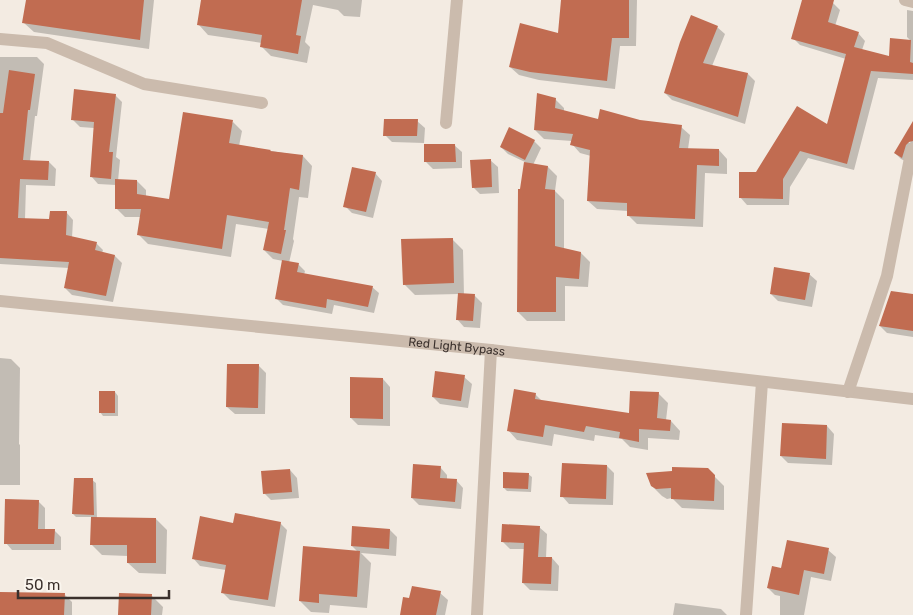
<svg xmlns="http://www.w3.org/2000/svg" width="913" height="615" viewBox="0 0 913 615" font-family="Rubik,sans-serif">
  <style>
    .shadow { fill: #0003 }
    .building { fill: #c16c51 }
    .lines { fill: none; stroke-linecap: round; stroke-linejoin: round }
    .minor { stroke: #cbbbad; stroke-width: 12 }
    .labels { text-anchor: middle; stroke-width: 5; stroke-linejoin: round; paint-order: stroke }
    .street-label { font-size: 12px; fill: #3a302c; stroke: #faf5ee }
  </style>
  <rect width="100%" height="100%" fill="#f3ebe2"/>
  <path class="shadow" d="M27 0H154L149 49 34 32 24 23Z
    M202 0H362L360 17 344 16 338 10 313 5 305 42 310 47 307 63 271 56 262 47V43L208 35 199 25Z
    M563 0H637L636 46H620L615 89 539 80 519 75 510 67 560 34Z
    M804 0H823L833 3 840 10 835 26 858 33 865 41 862 50 890 58 891 40 911 41 907 37V10L913 11V80L878 78 854 170 808 158 790 187 789 205H747L740 197 757 173 828 126 846 59 800 45 793 38Z
    M717 27 725 34 712 66 748 74 755 81 745 124 672 100 665 93Z
    M0 57H37L44 64 37 116H35L30 161 49 162 56 169 55 186 26 185 25 219 51 220 66 212 73 220 72 238 96 243 103 250 102 253 115 256 122 263 113 302 72 295 65 288 69 268 0 264Z
    M115 95 122 102 116 157 120 160 118 181H137L146 190V196L170 200 233 122 242 131 239 146 303 156 312 166 308 198 299 197 293 239 294 241 289 263 298 264 305 271 304 275 372 287 379 293 374 313 334 305 332 314 283 305 276 298 283 261 273 259 264 250 269 229 236 224 231 257 148 244 139 235 141 217H125L116 208V185L98 184 91 176 94 128 80 127 72 119Z
    M555 99 564 108V111L599 120 640 121 681 127 690 135 688 149 719 150 727 159V174L705 173 703 227 637 224 628 215V211L597 209 588 201 591 156 580 153 572 144V141L544 139 535 130Z
    M417 121 425 128 424 143 392 142 385 135Z
    M913 136V149L907 162 901 159 895 153 904 139 910 143Z
    M534 141 541 148 533 165 548 167 557 176 555 191 564 200V249L581 253 590 262 588 287 565 286V321H527L518 312 521 190 525 162 508 154 501 147Z
    M454 145 462 152V168L433 169 426 162Z
    M490 160 498 167 499 193 480 194 473 187Z
    M375 173 382 181 373 218 352 213 345 206Z
    M452 239 463 250 464 295 475 296 482 303 480 328 464 327 457 319 459 294 415 295 404 284Z
    M809 274 817 281 812 307 778 301 771 294Z
    M891 292 913 295V337L887 333 880 326Z
    M0 358 11 359 20 368 19 444 20 445V485H0Z
    M258 365 266 373 265 414H235L227 407Z
    M464 377 472 384 468 408 440 404 433 397Z
    M383 379 390 387V426L358 425 351 418Z
    M115 392 118 396V416H103L100 412Z
    M658 393 668 403 666 420 671 421 680 431 679 440 648 438V450L630 447 622 439 595 435 594 441 554 434 552 446 517 440 508 430 535 394 542 401 630 414Z
    M827 426 834 434 832 465 788 463 781 456Z
    M607 466 614 473 613 505 569 504 562 496Z
    M440 467 447 475V480H456L463 488 461 509 419 505 412 498Z
    M290 470 297 478 299 498 271 500 264 493Z
    M708 470 724 486V510L682 508 672 498 667 499 662 496 652 486Z
    M528 474 532 477 531 492 507 491 504 488Z
    M92 480 96 483 97 518 156 519 167 530 166 574 139 573 128 563V556L102 555 91 544 92 517H76L73 514Z
    M38 501 45 508V530H54L61 537V550H12L6 543Z
    M280 523 287 530 275 607 230 600 223 593 226 570 200 566 193 558 234 525Z
    M539 527 547 534 546 558H552L559 566 558 591 530 590 523 583 525 549H510L503 542Z
    M390 530 397 537 396 556 361 553 371 563 367 608 330 605 329 613 311 612 300 601 358 552 352 546Z
    M828 550 836 557 831 581 811 577 804 615H780V596L775 595 768 588 782 570Z
    M0 593 65 595 72 602V615H0Z
    M440 593 448 600 445 615H401L410 600Z
    M152 596 163 607 162 615H119Z
    M675 603 721 609 727 615H673Z"/>
  <path class="building" d="M26 0H144L140 40 22 23Z
    M201 0H302L296 35 301 36 298 54 260 47 262 35 197 25Z
    M561 0H629V38H612L607 81 530 72 509 67 520 23 558 33Z
    M802 0H834L828 22 859 32 854 47 889 56 890 38 911 40 910 62 913 63V74L871 71 847 164 800 151 783 179V199L739 198V172H756L797 106 827 124 846 54 791 39Z
    M691 15 718 26 703 63 748 73 738 117 664 93 680 42Z
    M9 70 35 74 30 110H28L23 160 49 161 48 180 20 179 18 218 49 219 50 211H67L66 235 97 242 95 250 115 255 106 296 64 288 69 262 0 258V113H3Z
    M74 89 116 94 109 152H113L111 179 90 177 94 122 71 120Z
    M537 93 556 98 555 108 598 119 600 109 640 120 682 125 679 148 719 149V166L697 165 695 219 627 216V203L587 201 590 150 570 145 573 134 534 130Z
    M183 112 233 120 229 143 271 150 270 151 303 155 299 190 290 188 284 230H286L281 254 263 250 269 222 227 215 222 249 137 235 141 209H115V179L137 180V194L169 199Z
    M384 119H418L417 136H383Z
    M913 121V141L909 142 906 145 902 158 894 153Z
    M509 127 535 140 525 160 500 147Z
    M424 144H455L456 162H424Z
    M491 159 492 187 472 188 470 160Z
    M524 162 548 166 545 189 555 190V246L581 252 579 279 556 277V312H517L518 189H520Z
    M352 167 376 172 366 212 343 207Z
    M453 238 454 283 403 285 401 239Z
    M282 260 299 263 297 272 373 286 368 307 327 299 326 308 275 299Z
    M774 267 810 273 805 300 770 294Z
    M891 291 913 294V331L879 326Z
    M458 293 475 294 473 321 456 320Z
    M227 364H259L258 408 226 407Z
    M435 371 465 375 461 401 432 397Z
    M350 377 383 378V419L350 418Z
    M514 389 536 393 535 399 629 413 630 391 659 392 657 418 671 420 670 431 639 429V442L619 438 620 432 586 426 584 432 545 425 543 437 507 431Z
    M99 391H115V413H99Z
    M782 423 827 425 826 459 780 456Z
    M562 463 607 465 606 499 560 497Z
    M413 464 441 466 440 478 457 479 455 502 411 498Z
    M672 467 708 468 715 475 714 501 671 499V488L656 489 651 486 646 473 672 471Z
    M290 469 292 492 263 494 261 471Z
    M503 472 529 473 528 489 503 488Z
    M74 478H93L94 515 72 514Z
    M5 499 39 500 38 529H55L54 544H4Z
    M235 513 281 522 268 600 221 593 226 565 192 559 200 516 233 523Z
    M91 517 156 518V563H127V545H90Z
    M502 524 540 526 538 557H552L551 584 522 583 524 543 501 542Z
    M352 526 390 529 389 549 351 546Z
    M787 540 829 548 824 574 804 570 799 595 767 588 772 566 781 568Z
    M303 546 360 551 357 597 319 594V603L299 601Z
    M412 586 441 591 436 615H400L403 597 409 598Z
    M0 592 65 593 64 615H0Z
    M119 593 152 594 151 615H118Z"/>
  <g class="lines">
    <g class="minor">
      <path d="M905 0 913 2"/>
      <path d="M0 39 47 43 144 84 262 103"/>
      <path d="M446 123 457 0"/>
      <path id="s1" d="M0 301 491 350 913 399"/>
      <path d="M848 392 887 276 911 153 913 149"/>
      <path d="M477 615 491 350"/>
      <path d="M746 615 762 382"/>
    </g>
  </g>
  <g class="labels">
    <g class="street-label">
      <text dy="4" stroke="none"><textPath href="#s1" startOffset="459">Red Light Bypass</textPath></text>
    </g>
  </g>
  <path d="M18 590v8h151v-8" fill="none" stroke="#3a302c" stroke-width="2.5"/>
  <text x="25" y="590" font-size="15" fill="#3a302c" stroke="#faf5ee" stroke-width="4" paint-order="stroke">50 m</text>
</svg>
